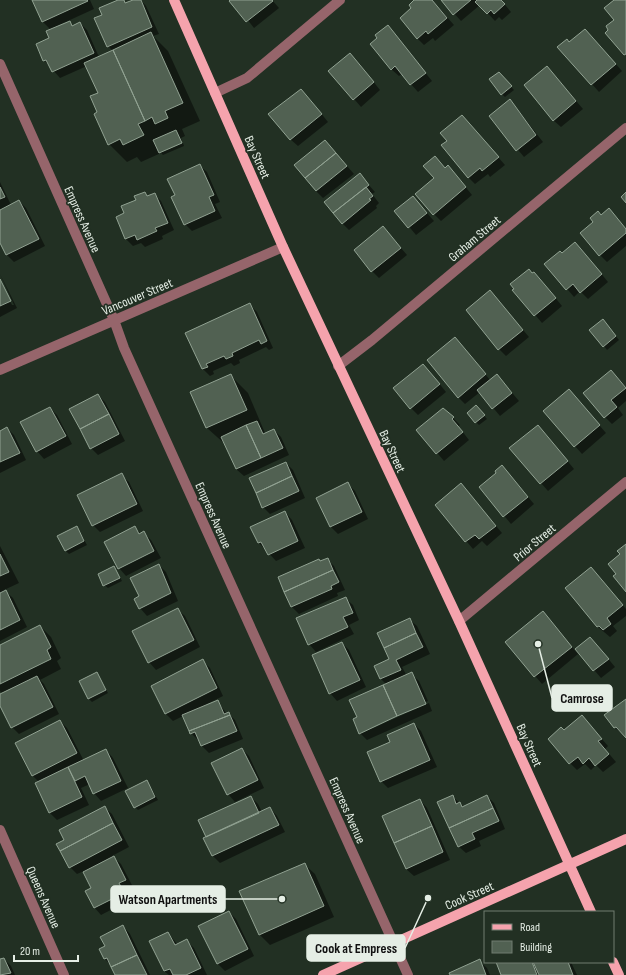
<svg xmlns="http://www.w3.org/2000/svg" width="626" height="975" viewBox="0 0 626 975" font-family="'Sofia Sans Condensed',sans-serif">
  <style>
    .shadow { fill: #0007 }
    .building { fill: #516152; stroke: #91a292 }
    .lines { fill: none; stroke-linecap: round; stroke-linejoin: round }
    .minor { stroke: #96656b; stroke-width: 10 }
    .major { stroke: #f5a3ad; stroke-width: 10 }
    .labels { text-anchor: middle; stroke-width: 3.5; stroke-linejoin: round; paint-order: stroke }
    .street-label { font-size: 13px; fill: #e5eee5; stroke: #223023 }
    .leader { fill: none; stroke: #e5eee5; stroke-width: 1.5 }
    .callout-dot { fill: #e5eee5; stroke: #223023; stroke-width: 1.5 }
    .callout { fill: #e5eee5; stroke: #e5eee5; stroke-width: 1.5 }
    .callout-label { font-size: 14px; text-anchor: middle; font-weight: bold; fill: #111 }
  </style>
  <rect width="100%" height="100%" fill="#223023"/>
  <path class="shadow" d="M33 0H90L94 9 59 25V27L69 22 73 26 80 23 87 30 99 57 113 51 108 46 104 15 120 0H123L127 4 141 0 146 6 159 34 153 36 168 51 200 121 182 129 185 136 181 138 182 141 160 151V153L183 143 184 146 163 155 161 153 141 162 137 157 127 162 109 144 98 113 99 93 87 66 60 78 44 60 51 30 43 22Z
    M232 0H272L279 8 254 28Z
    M416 0H432L454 25 435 41 433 38 424 45 417 38 413 9Z
    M442 0H501L511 12 502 20 499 17 495 21 480 5 461 21Z
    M388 26 432 81 418 92 402 74 399 76 391 69 378 38Z
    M592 37 622 71 599 92 559 47Z
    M357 61 380 90 361 107 330 71Z
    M554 75 583 109 561 127 553 120Z
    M502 77 514 90 505 97 502 94Z
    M308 97 328 122 298 146 290 139Z
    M510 100 543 142 524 157 490 116Z
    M469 124 505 165 490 177 488 174 475 184 468 177 448 141Z
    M332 149 354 174 323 198 316 191Z
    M199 165 207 172 220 202 215 204 222 218 192 231 185 224 176 196Z
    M445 169 455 174 472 195 441 221 434 214Z
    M360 175 375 192 372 194 379 203 376 206 377 208 349 230 342 223Z
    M0 182 11 205 19 201 26 208 45 246 14 262 7 255 0 241Z
    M144 193 148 196 154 194 161 201 174 230 162 236 163 239 145 247 141 243 133 246 126 239 117 218 126 214Z
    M413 197 434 221 416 235 396 211Z
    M383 227 407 255 379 278 372 271Z
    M626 229V246L607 262 600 255Z
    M582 250 608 282 588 299 580 291 574 297 546 264 562 254Z
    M0 274 17 308 0 317V282L12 305H14Z
    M541 280 562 306 542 323 514 290Z
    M497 299 529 337 506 356 499 349Z
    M250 305 257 312 273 348 269 350 266 347 239 360 240 363 234 366 231 363 213 371 214 374 210 376 203 369 187 333Z
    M606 324 619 340 607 350 604 346Z
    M462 346 490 380 497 375 519 401 500 416 480 392 465 404 458 397Z
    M611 371 626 387V401L618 408 623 415 612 424 605 417Z
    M430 372 446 392 418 415 411 408Z
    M230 375 248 393 265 433 274 430 281 437 289 455 244 476 236 469 226 445 207 428Z
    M569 390 606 433 582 454 544 411Z
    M98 395 105 402 125 441 98 455 91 448Z
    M50 408 57 415 72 444 44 459 37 451Z
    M479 410 487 419 479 425 476 422Z
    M453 418 460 425 458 426 469 440 444 461 418 430Z
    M7 428 14 435 26 460 0 473V432Z
    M545 433 574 469 548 491 511 449Z
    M286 463 293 470 305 498 270 514 263 507Z
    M502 466 534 504 511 524 480 487 498 473Z
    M121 475 129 482 143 511 100 532 93 525Z
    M348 484 355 491 368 519 338 534 331 527Z
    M461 484 502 533 487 546 482 541 473 549 436 505Z
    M285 512 292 520 305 548 276 561 259 543Z
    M77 527 87 545 69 554 65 550Z
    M135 528 141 534 144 533 151 540 161 558 126 576 119 568 106 542Z
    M0 546 19 583 4 590 13 598 27 627 0 641Z
    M327 559 334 566 345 590 337 593 338 596 299 614 292 607 279 578Z
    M159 565 166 572 178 601 147 616 140 608 136 599 141 596Z
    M114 567 122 581 108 588 104 585Z
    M598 576 626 609V616L613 626 617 631 610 637 598 627Z
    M345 598 353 605 359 620 349 625 354 634 316 652 309 644Z
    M177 609 185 616 200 647 156 670 149 662Z
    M543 612 578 654 542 684 506 642Z
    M409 619 417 626 430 654 402 667 407 676 411 674 419 681 428 701 362 731V733L429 703 432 711 367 740 360 733 358 718 387 685 381 679Z
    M40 626 51 637 61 658 57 661 61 669 40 680 44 684 59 714 19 734 12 727 0 703V696L3 694 0 691V646Z
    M342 643 349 650 366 687 337 701 330 693Z
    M597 645 615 667 601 678 576 649Z
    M203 661 210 668 223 696 207 704V706L217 701 227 714 228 713 235 720 243 739 209 753 202 746 200 740H198L191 733 183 716 173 721 166 714 152 686Z
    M96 673 108 693 92 702 89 699Z
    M626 700V737L615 728 605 715Z
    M582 716 608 746 605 749 616 762 603 772 596 765 591 770 585 764 577 770 570 763 564 731Z
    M60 721 67 728 84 761 106 750 113 758 128 788 101 801 94 793 90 784 81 788 89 805 57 820 50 813 36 784 39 782 33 776Z
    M414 724 421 731 437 767 388 788 381 781 392 742Z
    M242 749 249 756 264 788 235 802 228 794Z
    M147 781 158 800 138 810 135 807Z
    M452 796 464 807 487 796 494 803 505 829 479 841 481 846 466 853 458 846Z
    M251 797 258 804 262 812 270 808 277 816 285 832 220 863 213 856 205 839Z
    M420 800 427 808 450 860 414 876 406 869Z
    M104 807 112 814 129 847 112 856 121 864 133 887 125 891 130 900 101 915 94 907 92 889 84 871 77 874 70 867 66 840Z
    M304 864 315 874 334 917 270 945 260 935 241 892Z
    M229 912 236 919 254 956 225 971 218 964 200 927Z
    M123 926 130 934 150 975H116L111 965 105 959 100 949 106 947Z
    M168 933 178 945 187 941 194 948 207 975H169L164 971Z
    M4 959 11 966 15 975H0V960Z
    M479 961 487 968 490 975H452Z
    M497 962H571L577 975H502Z"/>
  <path class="building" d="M32 0H87L88 1 42 22Z
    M118 0H124L125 3 133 0H141L152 27 107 47 94 18 102 15 99 8Z
    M230 0H272L273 1 246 22 229 1Z
    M414 0H432L447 18 428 34 426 31 417 39 400 18 411 8 409 5Z
    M441 0H471L453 15Z
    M477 0H501L505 4 494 14 491 10 487 14 475 2Z
    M614 0H626V54L624 55 605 33 608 30 606 26 614 20 604 8Z
    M70 21 72 26 80 22 94 53 52 72 46 60 43 61 36 44 49 38 46 31Z
    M388 25 426 73 410 85 395 66 391 70 370 44 377 38 375 35Z
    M585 29 616 64 591 85 557 47 567 39 569 42Z
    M151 32 183 103 165 111 168 118 155 124 152 117 145 121 113 50Z
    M113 50 145 121 138 124 144 135 123 145 120 139 108 145 94 114 97 112 90 96 98 93 84 63Z
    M350 53 374 82 353 100 328 71Z
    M547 66 576 101 553 121 524 85Z
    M499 72 512 86 501 95 489 79Z
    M301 89 322 114 290 140 268 114Z
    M510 99 536 135 516 151 489 116Z
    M462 115 499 157 482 171 480 168 468 178 441 145 447 141 440 133Z
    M176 130 182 143 159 153 153 140Z
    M325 140 336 153 305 178 294 165Z
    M336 153 347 166 316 191 305 178Z
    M435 156 445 168 448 165 466 187 433 215 415 194 434 178 423 166Z
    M200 164 214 195 209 197 215 211 184 225 171 197 175 195 167 179Z
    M360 173 369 185 333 213 324 202Z
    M0 187 5 197 0 199Z
    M366 187 373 196 369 199 371 200 342 224 333 213Z
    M145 192 147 196 155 193 168 223 155 228 157 231 137 240 135 235 125 239 116 217 124 213 121 206 136 200 134 196Z
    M626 192V203L621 197Z
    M413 196 427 213 408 228 394 211Z
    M19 200 39 239 6 255 0 243V210Z
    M609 208 626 229V233L599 256 580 233 593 222 590 218 598 211 601 215Z
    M383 226 401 248 371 272 354 250Z
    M575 242 602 274 580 293 573 284 566 290 544 264 560 251 562 253Z
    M529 269 532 273 534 272 556 298 534 316 512 290 514 289 510 284Z
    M0 279 11 301 0 306Z
    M490 290 523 330 498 350 466 310Z
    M250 303 267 341 261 344 259 340 232 353 233 356 226 359 224 356 206 364 208 367 202 369 185 333Z
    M603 319 616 336 603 347 589 330Z
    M455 337 486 374 458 398 427 360Z
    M423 364 440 384 410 409 393 388Z
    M611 370 626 388 611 400 617 407 604 418 583 393Z
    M231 374 247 410 206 428 190 392Z
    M497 374 512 393 492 409 477 390Z
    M569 389 600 425 574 447 543 411Z
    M98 394 109 414 80 429 69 409Z
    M476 405 485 415 475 423 467 413Z
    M50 407 66 436 36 452 20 422Z
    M443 408 454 417 452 419 463 432 436 454 416 430Z
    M109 414 119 434 90 449 80 429Z
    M257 421 263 434 274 429 283 448 261 458 246 425Z
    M246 425 261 458 236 469 221 437Z
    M538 425 568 461 540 484 509 448Z
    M7 427 20 453 0 462V431Z
    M286 462 292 476 256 493 249 478Z
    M502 465 528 497 503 517 479 487 496 473 495 471Z
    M122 473 137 504 92 526 77 495Z
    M292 476 299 491 262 508 256 493Z
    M348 482 362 512 330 527 316 498Z
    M461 483 496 526 479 539 475 535 465 542 435 505Z
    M285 511 298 541 268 555 261 542 258 543 250 527Z
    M77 526 84 541 65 551 57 536Z
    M135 526 139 534 144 531 154 551 118 569 104 542Z
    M626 544V592L613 576 616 574 608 564 620 554 617 551Z
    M0 554 9 572 0 576Z
    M328 558 333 570 284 592 278 577 319 559 320 561Z
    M159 564 171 593 139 609 134 599 139 596 130 578Z
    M114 566 120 578 103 586 98 574Z
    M591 567 623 605 607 618 611 624 603 630 599 626 597 627 565 588Z
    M333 570 339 582 331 586 332 589 291 607 284 592Z
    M6 590 20 620 0 630V593Z
    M346 597 353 613 343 617 348 627 308 645 296 618Z
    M178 608 194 640 148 663 132 631Z
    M543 611 572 647 534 677 505 642Z
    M410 618 416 633 384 648 377 633Z
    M40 625 51 647 47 650 51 659 0 684V645Z
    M416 633 423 647 396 660 401 670 380 679 374 666 389 659 384 648Z
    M590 637 609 659 593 671 575 649Z
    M342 642 360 680 329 694 312 655Z
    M203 659 217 688 165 714 151 686Z
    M97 672 106 690 88 699 79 681Z
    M412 672 426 704 397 716 383 685Z
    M37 676 53 707 11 728 0 706V694Z
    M383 685 397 716 359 734 353 719 357 717 349 700Z
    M626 699V738L616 727 614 728 604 715Z
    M218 700 224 714 229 712 230 715 189 731 182 715Z
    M230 715 237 731 201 746 195 732 190 734 189 731Z
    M582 715 602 739 598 741 609 754 595 766 589 758 583 764 578 757 569 764 548 739 561 727 564 730Z
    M60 720 77 753 32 776 15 743Z
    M414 723 430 760 380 782 367 752 390 742 387 735Z
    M242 748 258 780 227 795 211 763Z
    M106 749 121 781 93 794 85 776 75 781 68 767Z
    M68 767 82 797 49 813 35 783Z
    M147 780 155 797 134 808 125 791Z
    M453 795 456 804 460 802 462 807 487 795 493 808 449 828 437 802Z
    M251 796 259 813 206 837 198 820Z
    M420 799 432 826 394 843 382 816Z
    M105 806 113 823 60 851 56 844 64 840 59 830Z
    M270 807 279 825 212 856 203 838Z
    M493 808 499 821 472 833 475 839 458 847 449 828Z
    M113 823 122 840 69 868 60 851Z
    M432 826 443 852 406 869 394 843Z
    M114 856 126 880 119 883 124 893 94 908 85 891 91 888 83 872Z
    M305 863 324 906 259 935 239 891Z
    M229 911 248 949 217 964 198 926Z
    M123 925 137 955 111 967 107 958 104 959 99 949 105 946 100 937Z
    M168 932 175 945 187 939 201 968 186 975H173L170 969 164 971 149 941Z
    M137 955 147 975H115L111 967Z
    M4 958 11 973 0 975V959Z
    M480 959 486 975H450L449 973Z
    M496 962H532L537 975H501Z
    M533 962H568L573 975H539Z"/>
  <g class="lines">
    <path class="minor" d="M0 64 114 320 124 348 408 975
      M215 93 247 78 340 0
      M338 366 372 340 626 128
      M0 370 283 247
      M459 621 626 482
      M0 830 64 975"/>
    <path class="major" d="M174 0 283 247 459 621 591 912
      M613 962 619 975
      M323 975 626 839"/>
  </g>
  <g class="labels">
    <g class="street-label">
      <text transform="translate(258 157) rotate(66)" y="5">Bay Street</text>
      <text transform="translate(83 219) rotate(66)" y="5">Empress Avenue</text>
      <text transform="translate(474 238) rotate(-40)" y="5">Graham Street</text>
      <text transform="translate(137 296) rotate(-23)" y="5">Vancouver Street</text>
      <text transform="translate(393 451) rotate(65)" y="5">Bay Street</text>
      <text transform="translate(214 515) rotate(66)" y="5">Empress Avenue</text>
      <text transform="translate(534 542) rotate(-40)" y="5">Prior Street</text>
      <text transform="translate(530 745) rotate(66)" y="5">Bay Street</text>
      <text transform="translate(348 810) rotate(66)" y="5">Empress Avenue</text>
      <text transform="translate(469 895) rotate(-24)" y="5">Cook Street</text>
      <text transform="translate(44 897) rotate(66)" y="5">Queens Avenue</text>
    </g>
  </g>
  <path class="leader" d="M538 644L552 698M282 899L225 899M428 898L405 948"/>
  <g class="callout-dot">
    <circle cx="538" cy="644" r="4"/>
    <circle cx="282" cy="899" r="4"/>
    <circle cx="428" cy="898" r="4"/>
  </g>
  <g class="callout">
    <rect x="552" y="685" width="60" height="26" rx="4"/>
    <rect x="111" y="886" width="114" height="26" rx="4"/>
    <rect x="307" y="935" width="98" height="26" rx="4"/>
  </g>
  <g class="callout-label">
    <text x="582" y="703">Camrose</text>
    <text x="168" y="904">Watson Apartments</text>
    <text x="356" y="953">Cook at Empress</text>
  </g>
  <rect x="484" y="911" width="130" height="52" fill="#223023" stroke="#707c71"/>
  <rect x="492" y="924" width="20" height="6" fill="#f5a3ad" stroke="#707c71"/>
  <text x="520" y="931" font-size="12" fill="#e5eee5">Road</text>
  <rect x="492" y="941" width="20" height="12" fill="#516152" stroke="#707c71"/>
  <text x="520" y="951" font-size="12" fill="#e5eee5">Building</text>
  <path d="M14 955v6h64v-6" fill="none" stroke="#e5eee5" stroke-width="2"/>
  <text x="20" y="955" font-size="12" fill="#e5eee5" stroke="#223023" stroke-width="3" paint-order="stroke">20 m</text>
</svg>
